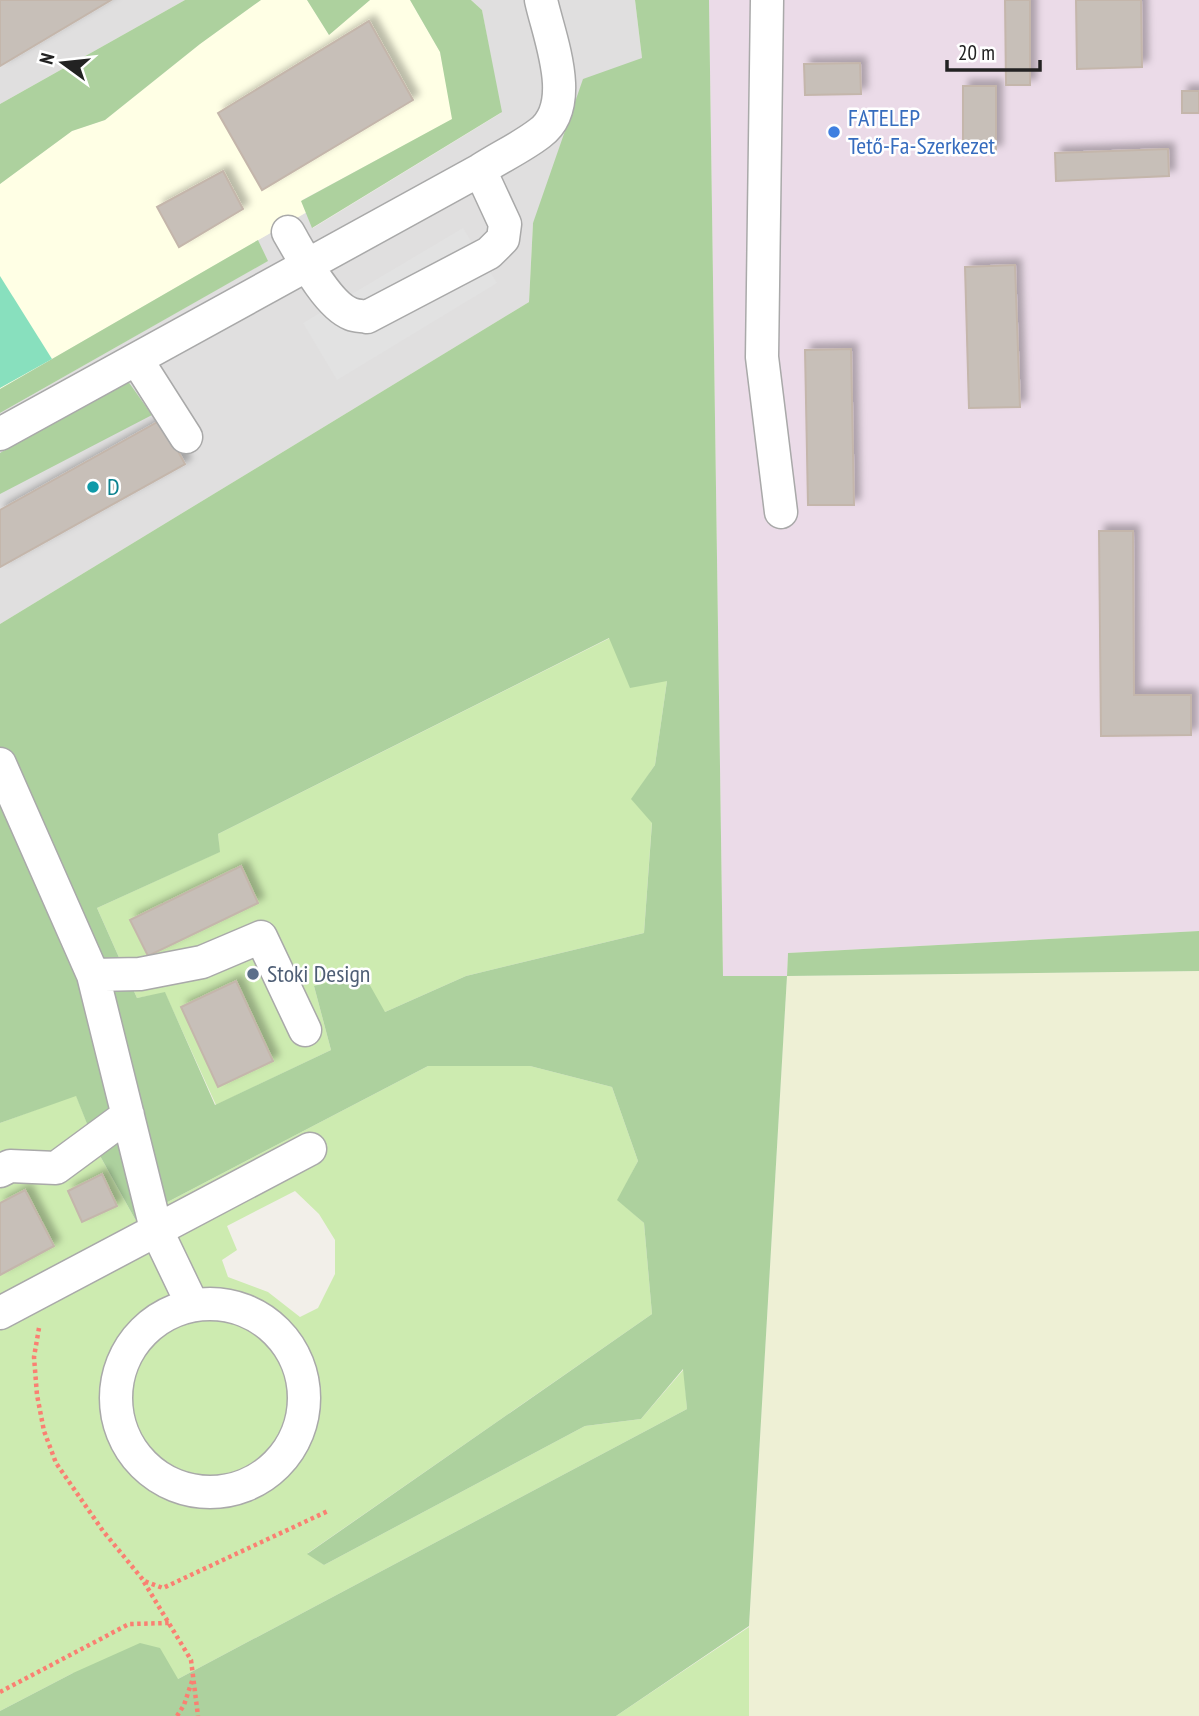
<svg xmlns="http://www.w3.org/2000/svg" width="1199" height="1716" viewBox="0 0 1199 1716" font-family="'PT Sans Narrow',sans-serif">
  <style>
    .residential { fill: #e0dfdf }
    .industrial { fill: #ebdbe8 }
    .education { fill: #ffffe5 }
    .farmland { fill: #eef0d5 }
    .grass { fill: #cdebb0; fill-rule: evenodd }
    .forest { fill: #add19e; fill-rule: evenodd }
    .pitch { fill: #88e0be }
    .parking { fill: #e2e2e2 }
    .building { fill: #c7bfb8; stroke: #c4b6ab; stroke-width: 2; filter: url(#shadow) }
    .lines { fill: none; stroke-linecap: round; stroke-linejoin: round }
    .minor-casing { stroke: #a9a9a9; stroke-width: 35 }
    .path { stroke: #fa8072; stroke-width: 4.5; stroke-dasharray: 3.5 3.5; stroke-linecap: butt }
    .minor { stroke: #fff; stroke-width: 32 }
    .shop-dot { fill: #3f7fe0; stroke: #fff; stroke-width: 2.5 }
    .culture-dot { fill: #0f9aa8; stroke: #fff; stroke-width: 2.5 }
    .service-dot { fill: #5c6f8a; stroke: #fff; stroke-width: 2.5 }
    .labels { text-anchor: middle; stroke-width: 5; stroke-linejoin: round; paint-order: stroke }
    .shop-label { font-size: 24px; fill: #366cbe; stroke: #fff; text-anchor: start }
    .culture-label { font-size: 24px; fill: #0d838f; stroke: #fff; text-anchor: start }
    .service-label { font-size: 24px; fill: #4e5e75; stroke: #fff; text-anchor: start }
  </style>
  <defs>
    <filter id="shadow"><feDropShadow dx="6" dy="-6" stdDeviation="3.5" flood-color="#0004"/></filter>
  </defs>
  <rect width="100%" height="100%" fill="#f2efe9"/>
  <path class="residential" d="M0 0H185L0 104Z
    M471 0H635L642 58 533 223 529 302 0 624V413L267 261 258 240 307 212 313 228 501 113 482 10Z"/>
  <path class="industrial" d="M709 0H1199V931L788 953 787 976 723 977Z"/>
  <path class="education" d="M261 0H307L329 35 370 0H410L440 52 453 119 302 200 307 212 0 389V184L72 131 105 120 200 44Z"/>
  <path class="farmland" d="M1199 971V1716H749V1626L787 976Z"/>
  <path class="grass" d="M610 638 667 681 655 765 632 799 652 822 644 933 466 976 385 1012 314 986 331 1050 216 1105 165 993 137 998 97 908 219 852 218 834Z
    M428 1066H530L612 1087 638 1161 618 1200 644 1223 652 1314 308 1553 324 1565 585 1426 641 1419 684 1369 687 1409 178 1679 73 1673 0 1711V1123L76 1095 99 1154 135 1219ZM295 1191 319 1214 335 1240V1274L318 1308 300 1317 268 1292 228 1277 222 1260 237 1250 227 1226Z
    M749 1626V1716H616L749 1627Z"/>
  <path class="forest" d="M185 0H261L200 44 105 120 72 131 0 184V104Z
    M307 0H370L329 35Z
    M410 0H471L482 10 502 112 312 228 301 201 452 119 440 52Z
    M635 0H709L723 976H787L788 953 1199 931V971L787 976 749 1626 616 1716H0V1711L73 1673 140 1643 160 1648 178 1679 687 1409 683 1369 641 1419 585 1426 324 1565 307 1554 652 1314 644 1223 617 1200 638 1161 612 1087 530 1066H428L135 1219 99 1154 76 1096 0 1123V624L529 302 533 223 583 79 642 58ZM609 638 630 688 667 681 655 765 631 799 652 823 644 933 466 976 385 1012 363 973 314 986 331 1050 215 1105 165 992 137 998 97 908 220 852 218 834Z
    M258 240 268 261 0 413V389Z
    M125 377 152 415 0 494V453Z"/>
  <path class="pitch" d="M0 276 52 359 0 388Z"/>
  <path class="parking" d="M463 228 497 283 337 380 303 323Z"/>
  <path class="building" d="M0 0H111L0 66Z
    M1005 0H1030V85H1006Z
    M1076 0H1141L1142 67 1077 69Z
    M369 21 413 100 262 190 218 113Z
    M860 63 861 94 805 95 804 64Z
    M963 86H996V151H963Z
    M1182 91H1199V113H1182Z
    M1168 149 1169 176 1056 181 1055 153Z
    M223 171 243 209 179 247 157 207Z
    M1015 265 1020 407 969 408 965 267Z
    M851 349 854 505H808L805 350Z
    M161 420 185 464 0 567V510Z
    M1099 531H1133L1134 695H1191V735L1101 736Z
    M241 866 258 903 148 956 130 920Z
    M236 981 273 1061 218 1087 181 1007Z
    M102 1174 117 1206 82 1222 68 1191Z
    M25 1190 54 1246 0 1275V1203Z"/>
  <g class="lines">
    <g class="minor-casing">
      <path id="minor" d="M767 0 762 357 781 512
        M288 232C301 254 327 305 351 314 356 316 362 316 367 317L489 253 503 239 505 224 480 170
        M137 360 186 437
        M0 434 480 170C500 157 522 147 540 133 578 105 549 37 541 0
        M0 764 93 975 156 1229 192 1304
        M93 975 140 974 202 962 261 937 305 1030
        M0 1171 10 1166 56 1168 128 1115
        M116 1398a94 94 0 1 1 188 0a94 94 0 1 1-188 0Z
        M0 1313 310 1149"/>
    </g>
    <path class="path" d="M39 1328 34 1357 37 1395 44 1431 56 1463 103 1531 144 1581 163 1588 328 1511
      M144 1582 191 1660 198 1716
      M0 1692 129 1624 170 1623
      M177 1716 184 1705 193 1678"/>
    <use href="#minor" class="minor"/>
  </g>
  <circle class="shop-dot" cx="834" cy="132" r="7"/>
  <circle class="culture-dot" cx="93" cy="487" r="7"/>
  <circle class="service-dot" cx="253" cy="974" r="7"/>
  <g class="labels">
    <g class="shop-label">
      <text x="848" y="126">FATELEP<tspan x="848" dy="28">Tető-Fa-Szerkezet</tspan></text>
    </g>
    <g class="culture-label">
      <text x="107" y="495">D</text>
    </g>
    <g class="service-label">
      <text x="267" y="982">Stoki Design</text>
    </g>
  </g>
  <g transform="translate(63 63) rotate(285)" stroke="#ffffff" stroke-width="5" paint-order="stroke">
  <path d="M0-5L12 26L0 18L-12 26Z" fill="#222222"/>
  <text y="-10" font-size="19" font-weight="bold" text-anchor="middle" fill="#222222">N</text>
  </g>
  <path d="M947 60v10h93v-10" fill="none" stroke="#222222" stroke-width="3.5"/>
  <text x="958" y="60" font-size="21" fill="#222222" stroke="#ffffff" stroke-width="5" paint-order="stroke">20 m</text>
</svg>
